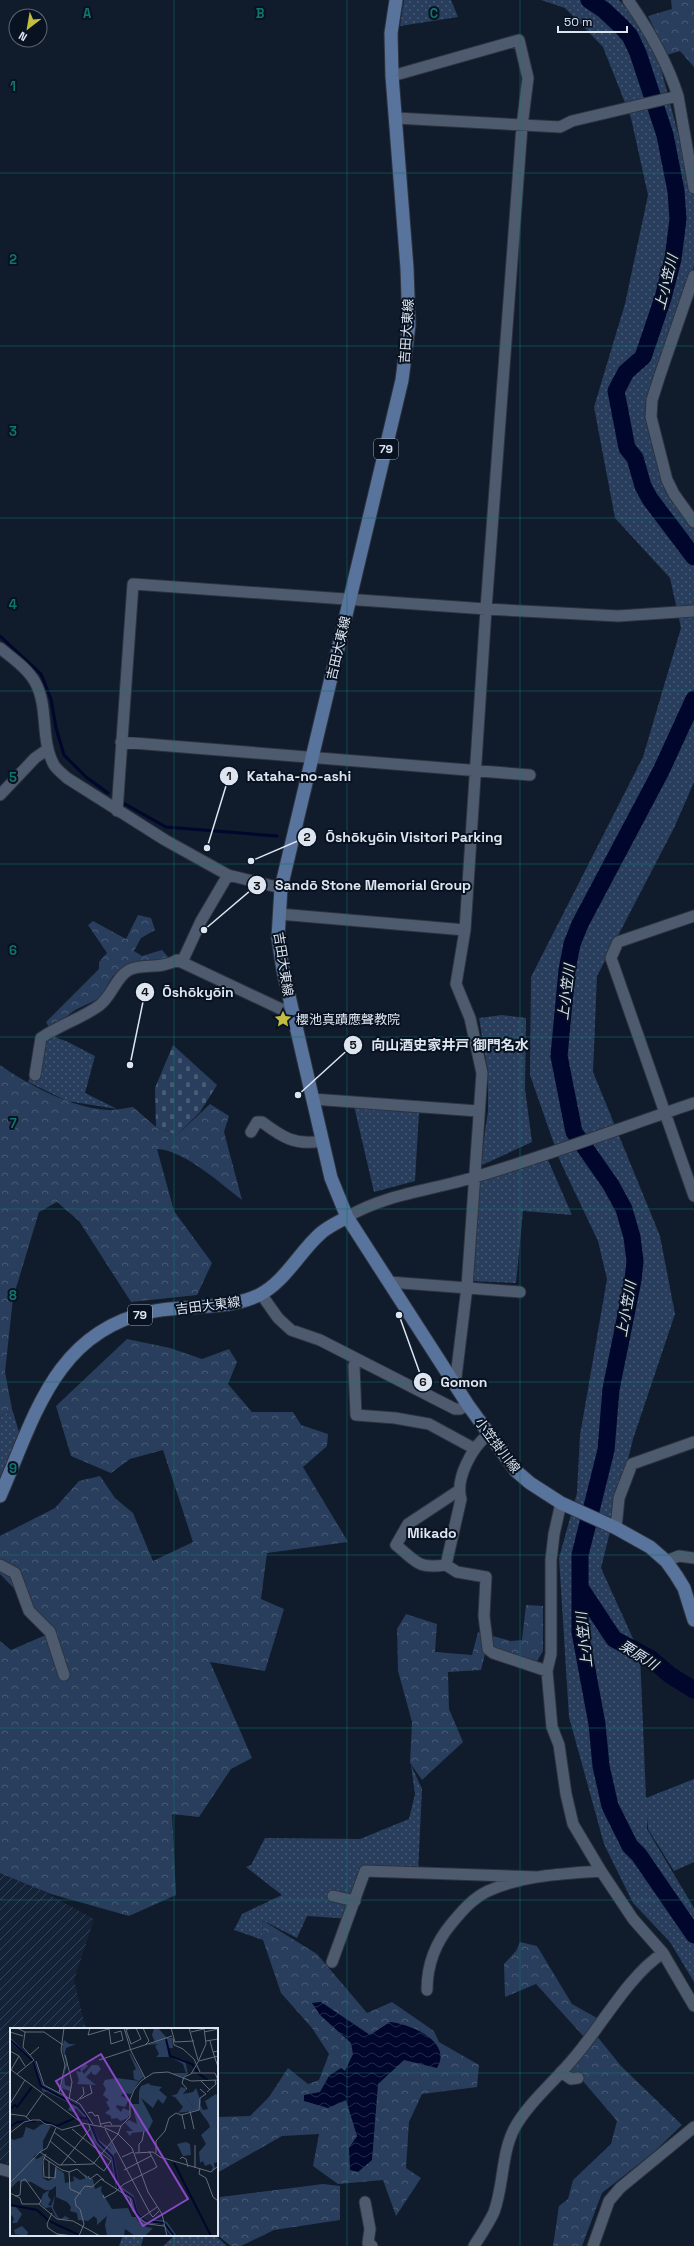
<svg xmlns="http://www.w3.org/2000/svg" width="694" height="2246" viewBox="0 0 694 2246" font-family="'Space Grotesk','Noto Sans JP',sans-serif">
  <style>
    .industrial { fill: url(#industrial-furrows) }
    .grass { fill: url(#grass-dots) }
    .forest { fill: url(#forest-crowns) }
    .cemetery { fill: url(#cemetery-stones) }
    .water { fill: url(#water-waves) }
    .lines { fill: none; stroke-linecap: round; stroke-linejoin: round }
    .stream { stroke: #00062c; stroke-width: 3 }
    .river { stroke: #00062c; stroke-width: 17 }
    .minor-casing { stroke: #2d333f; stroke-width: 13 }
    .major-casing { stroke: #2d333f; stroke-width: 15 }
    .minor { stroke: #4e5b6e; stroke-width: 11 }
    .major { stroke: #58749c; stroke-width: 13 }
    .grid { fill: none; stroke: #0f766e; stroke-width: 1; stroke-opacity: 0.55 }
    .labels { text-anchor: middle; stroke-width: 4; stroke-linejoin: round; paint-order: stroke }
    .shield { fill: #081221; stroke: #9da6b2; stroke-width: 1 }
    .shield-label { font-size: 12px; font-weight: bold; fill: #dde5f0 }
    .street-label { font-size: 13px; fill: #dde5f0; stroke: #081221 }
    .poi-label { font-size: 13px; fill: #dde5f0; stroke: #081221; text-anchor: start }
    .water-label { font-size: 14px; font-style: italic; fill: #d9e3f1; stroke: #081221 }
    .neighbourhood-label { font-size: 14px; font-weight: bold; fill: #dde5f0; stroke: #081221 }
    .inset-river { fill: none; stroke: #00062c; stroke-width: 2 }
    .inset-road { fill: none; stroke: #626c7a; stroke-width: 1 }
    .view { fill: #8a48c6; fill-opacity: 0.15; stroke: #8a48c6; stroke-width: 2 }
    .inset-edge { fill: none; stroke: #dde5f0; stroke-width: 2 }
    .grid-label { font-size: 13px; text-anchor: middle; font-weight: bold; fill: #0f766e; stroke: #081221; stroke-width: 4; stroke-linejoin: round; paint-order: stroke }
    .leader { fill: none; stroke: #dde5f0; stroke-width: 1.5 }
    .callout-dot { fill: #dde5f0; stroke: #081221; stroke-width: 1.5 }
    .mark-label { font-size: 12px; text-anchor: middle; font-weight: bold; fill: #111 }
    .callout-label { font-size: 14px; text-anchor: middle; font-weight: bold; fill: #dde5f0; stroke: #081221; stroke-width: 4; stroke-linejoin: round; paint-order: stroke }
  </style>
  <defs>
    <pattern id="industrial-furrows" width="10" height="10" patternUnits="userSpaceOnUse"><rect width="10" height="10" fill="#152338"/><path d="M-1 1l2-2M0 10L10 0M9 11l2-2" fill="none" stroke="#374355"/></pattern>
    <pattern id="grass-dots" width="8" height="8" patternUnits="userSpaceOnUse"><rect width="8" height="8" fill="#293e5c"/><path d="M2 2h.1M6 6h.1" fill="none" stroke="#485a74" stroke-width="1.8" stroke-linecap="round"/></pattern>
    <pattern id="forest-crowns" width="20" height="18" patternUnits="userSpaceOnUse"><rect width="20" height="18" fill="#293e5c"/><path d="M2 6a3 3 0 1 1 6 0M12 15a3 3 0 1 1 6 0" fill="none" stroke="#485a74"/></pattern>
    <pattern id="cemetery-stones" width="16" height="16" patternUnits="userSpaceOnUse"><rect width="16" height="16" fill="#293e5c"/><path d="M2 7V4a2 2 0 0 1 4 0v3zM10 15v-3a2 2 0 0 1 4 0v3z" fill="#485a74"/></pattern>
    <pattern id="water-waves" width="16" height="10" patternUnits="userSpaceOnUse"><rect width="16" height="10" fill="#00062c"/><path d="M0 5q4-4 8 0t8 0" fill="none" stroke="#252a4b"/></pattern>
  </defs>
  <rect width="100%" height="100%" fill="#101b2b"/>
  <path class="industrial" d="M0 1873 30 1884 94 1919 74 1980 86 2029H11V2165L0 2161Z"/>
  <path class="grass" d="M404 0H451L458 17 400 26Z
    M541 0H619L633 15 660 65 694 194V266L685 303 648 409 669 485 694 522V782L674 828 597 976 593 1072 660 1236 675 1314 633 1439 601 1568 640 1654 646 1798 694 1779V1862L674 1871 648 1829 647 1817V1829L694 1908V1982L670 1942 633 1903 604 1844 569 1717 559 1558 577 1493 580 1435 607 1279 598 1241 560 1161 530 1075 531 977 643 757 681 628 670 578 615 518 594 407 625 304 648 195 631 118 603 47 565 8Z
    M502 1015 526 1018 525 1089 532 1142 480 1166 488 1111V1072L479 1018Z
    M47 1034 68 1042 95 1056 85 1093 117 1109 67 1101 28 1082Z
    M354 1106 419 1112 415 1181 374 1192Z
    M548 1160 572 1215 523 1211 516 1283 472 1281 477 1181Z
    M12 1409 19 1432 0 1478V1417Z
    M411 1765 422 1789 418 1873 369 1875 351 1919 307 1916 297 1938 262 1920 263 1940 234 1930 242 1914 282 1895 246 1867 251 1865 265 1838 360 1839 409 1819 415 1794Z
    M123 2235H144L141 2246H119Z
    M175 2235H215L227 2246H163Z"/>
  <path class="forest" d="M671 0H694V67L680 51 667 55 648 16 672 9Z
    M138 915 151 918 155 930 141 938 134 951 142 956 162 950 169 958 128 965 113 976 100 998 75 1010 50 1029 46 1022 99 969V962L107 953 88 925 93 921 126 939Z
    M0 1065C28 1085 74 1109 109 1110 116 1110 125 1108 133 1107L156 1127 177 1135 210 1104 229 1116 224 1132 242 1200C221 1184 184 1150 157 1149L174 1211 212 1263 197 1295 131 1302 79 1221 57 1202 39 1212 13 1298 5 1372 12 1409 0 1417Z
    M127 1339 170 1348 202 1359 229 1349 237 1362 228 1384 252 1412H293L301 1425 328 1434 327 1446 303 1467 348 1542 267 1553 261 1599 284 1609 265 1671 210 1662 252 1758 231 1769 199 1817 172 1814 176 1895 129 1916 51 1894 0 1873V1641L11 1650 55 1631 0 1574V1536L55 1508 79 1481 100 1476 115 1498 133 1513 153 1561 193 1542 163 1450 130 1459 111 1473 71 1456 56 1406Z
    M526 1605 543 1606V1651L536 1663 492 1651 485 1654 481 1670 448 1672 449 1709 463 1742 422 1780 410 1763 412 1722 398 1671 397 1629 406 1614 437 1624 435 1652 472 1655 478 1632 511 1641 522 1640Z
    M262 1920 317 1954 367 2013 392 2002 434 2031 439 2042 479 2065 477 2087 422 2094 409 2122 406 2168 421 2178 396 2216 383 2180 338 2184 313 2166 319 2134 282 2136 217 2173V2117L250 2116 269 2097 288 2068 308 2084 319 2080 329 2054 312 2028 281 1993 263 1940Z
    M520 1942 537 1946 572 2004 597 2018 584 2037 536 1984 505 1997 504 1964 516 1951Z
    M596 2035 621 2066 682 2125 654 2152 602 2193 582 2246H553L559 2206 568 2199 573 2180 611 2144 617 2121 582 2080 561 2075Z
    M323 2184 340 2186V2220L274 2230 241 2246H231L217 2235V2211L220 2197Z"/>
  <path class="cemetery" d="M173 1045 217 1085 200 1112 177 1135 156 1127 155 1088Z"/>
  <path class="water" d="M321 2002 370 2035 390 2022C411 2024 453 2042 437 2068L404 2060 378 2084 372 2160 358 2172 350 2170 349 2148 357 2136 346 2100 328 2108 304 2101V2095L320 2092 329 2076 341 2068 345 2071 353 2054 351 2043 320 2015 312 2003Z"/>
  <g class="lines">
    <path class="stream" d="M0 636 41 674 51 699 56 728 64 755 86 777 108 793
      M125 804 166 827 277 836"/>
    <path class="river" d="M589 0 604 10 621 26 630 36 638 53 665 135 676 191 678 219 673 259 663 298 643 357 626 372 616 391 627 448 635 458 643 486 650 499 694 557
      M694 699 661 771 580 924 572 944 567 970 559 1056 574 1132 611 1185 624 1209 632 1237 635 1261 633 1280 611 1389 606 1450 580 1555V1632L597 1724 601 1766 610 1806 630 1846 639 1855 694 1935
      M581 1589 614 1639 650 1658 670 1675 694 1690"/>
    <g class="minor-casing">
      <path id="minor" d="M628 0C649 30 667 61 678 96L694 188
        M392 76 519 40 528 78 522 126 486 609 465 930 456 984 470 1018 482 1073 467 1287 455 1385
        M396 118 560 127 572 121 678 96
        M694 276 660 375 652 400 651 417 667 480 674 494 694 522
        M0 648C12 658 27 668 35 682 49 707 40 740 54 765 57 770 63 774 67 778L165 840 228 875 281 888
        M121 742 530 775
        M0 795 35 758 48 749
        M117 811 133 584 486 609 618 616 694 611
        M279 914 465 930
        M694 916 618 942 611 958 694 1196
        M182 962 201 921 228 875
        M35 1075 41 1038C59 1025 83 1018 100 1005 112 996 116 977 129 970 142 963 160 970 177 960L281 1009H292
        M312 1099 478 1111
        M251 1132 257 1122H262C282 1137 295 1146 322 1141
        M347 1217C385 1194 433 1190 475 1177 549 1155 621 1128 694 1103
        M389 1282 520 1292
        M261 1294 278 1318 291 1330 320 1340 455 1409H460L468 1405
        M356 1360 354 1366 356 1415 395 1418 429 1424 475 1449
        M488 1435C472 1447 455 1479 461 1499L446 1565 457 1572 486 1577 484 1616 488 1649 493 1653 547 1671
        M561 1503 554 1534 551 1560V1654L547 1671 552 1727 559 1745 566 1794 573 1824 601 1871 633 1919 663 1953 694 2006
        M616 1528 619 1498 632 1464 694 1442
        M666 1561 679 1556 694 1558
        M0 1565 15 1573 29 1611 50 1632 64 1675
        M446 1565C417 1569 417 1562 396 1545L408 1524 458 1491
        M333 1896 355 1901
        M332 1962 365 1871 537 1877
        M427 1990C427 1964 435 1943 452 1923 462 1911 473 1898 488 1891 523 1875 563 1874 601 1871
        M561 2072 571 2079 578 2078
        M0 2169 11 2172
        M365 2202 370 2229 368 2243 372 2246
        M474 2246C481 2235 489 2223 494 2212 504 2185 501 2155 514 2129 528 2103 554 2082 573 2059 601 2027 628 1976 663 1953
        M593 2246 609 2201 620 2188 694 2127"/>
    </g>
    <g class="major-casing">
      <path id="major" d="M396 0 391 33 392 76 407 268 409 325 402 380 281 888 278 938 283 970 331 1178 347 1217 468 1405 516 1471 530 1483 561 1503 616 1528 650 1547 666 1561 676 1575 684 1588 694 1620
        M0 1496C34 1419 54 1333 149 1312 185 1304 226 1311 259 1295 285 1282 300 1251 321 1233 329 1226 339 1222 347 1217"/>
    </g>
    <use href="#minor" class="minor"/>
    <use href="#major" class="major"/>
  </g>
  <path class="grid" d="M174 0V2029M347 0V2246M520 0V2246M0 173H694M0 346H694M0 518H694M0 691H694M0 864H694M0 1037H694M0 1209H694M0 1382H694M0 1555H694M0 1728H694M0 1900H694M0 2073H11M217 2073H694M174 2235V2246"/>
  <defs>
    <g id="sight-bare" transform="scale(1.38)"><path d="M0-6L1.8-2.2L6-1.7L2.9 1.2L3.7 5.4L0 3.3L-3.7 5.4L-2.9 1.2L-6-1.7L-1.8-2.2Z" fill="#c1bd3f" stroke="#081221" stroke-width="2.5" paint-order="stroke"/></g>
  </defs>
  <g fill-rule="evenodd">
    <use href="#sight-bare" x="283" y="1019"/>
  </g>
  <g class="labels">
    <g class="shield">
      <rect x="374" y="439" width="24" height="20" rx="3"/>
      <rect x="128" y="1305" width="24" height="20" rx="3"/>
    </g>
    <g class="shield-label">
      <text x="386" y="453">79</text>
      <text x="140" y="1319">79</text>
    </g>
    <g class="street-label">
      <text transform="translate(406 331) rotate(-86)" y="5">吉田大東線</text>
      <text transform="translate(338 648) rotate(-77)" y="5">吉田大東線</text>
      <text transform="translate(284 964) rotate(81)" y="5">吉田大東線</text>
      <text transform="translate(208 1305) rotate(-7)" y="5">吉田大東線</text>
      <text transform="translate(498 1445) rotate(53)" y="5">小笠掛川線</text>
    </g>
    <g class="poi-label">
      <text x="296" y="1024">櫻池真蹟應聲教院</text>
    </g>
    <g class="water-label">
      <text transform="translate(666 282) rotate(-76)" y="5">上小笠川</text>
      <text transform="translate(566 992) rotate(-83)" y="5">上小笠川</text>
      <text transform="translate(626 1309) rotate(-80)" y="5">上小笠川</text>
      <text transform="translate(584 1640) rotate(-96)" y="5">上小笠川</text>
      <text transform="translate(639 1655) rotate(32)" y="5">栗原川</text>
    </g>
    <g class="neighbourhood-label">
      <text x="432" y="1538">Mikado</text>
    </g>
  </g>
  <g transform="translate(10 2028)">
    <rect width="208" height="208" fill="#101b2b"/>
    <path d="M144 0H148L157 10H162L163 20H158L159 29H146L149 26 145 18 148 16 138 17 145 14 142 7ZM0 9 25 34 33 57 67 76 74 82 89 112 102 122 99 118 101 115 107 124 104 126 109 157 124 168 128 184 137 192H152L157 194 167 208H161L152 196H139L133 193 123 183 120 170 106 160 101 131 83 113 78 93 66 80 63 84 58 82 61 76 37 64H33L22 33 0 14ZM119 25 111 27 120 25 134 49 129 53 124 51 123 43 126 41ZM186 60 191 74 190 80H184L173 66 183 64ZM39 162 38 168 41 172 38 177 41 178 45 167 43 180 48 189 51 191 55 188 60 191 51 192 46 189 41 179 35 180 30 175 33 166Z" fill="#293e5c"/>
    <path d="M54 12 59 16H66L56 20 55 25 58 35 54 47 55 57 61 59 60 63 51 60 56 34 52 21ZM159 28 175 32 178 46 173 49 161 45H176L173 36ZM75 35 78 38 72 43 74 46 82 37H88L91 41 86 47 82 46V43L76 49 86 57 67 56 69 52 66 43 71 44 70 41ZM107 50 129 53 121 66 113 65 111 68 119 71 115 79 107 77 106 79 111 84 113 80 120 83 118 90 111 93 107 90 101 91V88L95 85 100 81 96 74 99 72 93 67 96 61 93 56 95 52ZM139 55 140 57 152 59 149 62 157 69 153 76 148 71 143 80 131 70 143 93 138 103 122 105 120 108 116 103H123L115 95 119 92 127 96 122 76H129V63L131 58ZM171 59 177 61 173 66 184 80 186 75 189 81 190 76 193 82 198 81 195 73 206 66 208 68V134L204 135 205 141 201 143 203 139 200 136 195 138 193 133 190 135 189 124 196 116 191 107 200 99 198 94 189 82 168 85 173 79 165 69 161 68 167 66ZM32 96 41 98 33 113V122L23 129 27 131 35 126 32 133 33 150 38 153 44 150 45 139 54 145 55 155 64 153 63 148 70 152 76 150 74 145 79 150 83 151 85 161 92 158 91 163 102 181 118 180 122 189H126L128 193 135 195 136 199 143 200 135 208H125L115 201 114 208H97L95 197 97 188 87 197V191L84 188 78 193 68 192 67 185 60 183 61 179 57 174 46 169V158L41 162H35L21 154 8 153 1 160V164L0 163V110L4 112 13 109 16 99 24 102ZM176 114 180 116 181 127 173 128 167 116ZM0 178 6 179 12 186 7 195H2L4 191 2 187 0 189ZM12 198 18 204 17 208 5 206 4 202Z" fill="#293e5c"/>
    <path class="inset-river" d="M156 11 160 28 182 36 189 46 198 52M0 12 23 33 31 58 68 78 77 88 88 114 103 129 108 160 123 170 127 185 136 193 154 195 164 208M0 81 5 77 7 79 22 59M31 93 47 98 67 89 79 91M0 99 7 94 26 93M164 135 201 208M0 177 27 182 39 193 71 208"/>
    <path class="inset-road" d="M7 0 15 4H34L53 17M80 0 78 7 102 0M114 0 121 23 135 50M120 0 116 2 121 16 131 11 126 0M133 0 139 13 135 17M161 0 165 14 184 13M179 0 188 32M99 1 101 16 113 12 111 3 104 5M0 4 13 8M181 4 194 1M194 4 208 1M163 10 164 17 173 21 184 31 190 44M196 13 208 11M200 13 203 24 208 23M0 23 9 28 15 38M203 24 208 39M20 27 29 19M55 27 62 54 59 71M89 32 162 8M26 33 34 57 70 76 83 96M189 33 208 28M0 41 72 95 93 99 108 106 122 120 138 164 152 186 157 208M1 42 9 28M181 45H205L208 52M7 46 24 32 13 19 15 4M191 53 200 62M177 61 172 55 174 49 181 46 188 34 196 16 194 0M197 64 206 56 205 52M49 65 55 37 51 22 54 0M70 71 82 65 80 57M66 74 74 66 73 59M0 76 15 52M180 83 184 101M78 85 82 84 85 88 88 87 91 98M0 86 15 88 21 93M172 87 175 101M16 89 33 65M159 90 166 85 171 87 189 82 190 70 196 66 190 61M91 96 100 94 102 97M94 98H111M95 101 141 187 143 189 149 183M44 104 94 143 101 133 62 101M0 105 14 94 23 92H30L35 96 42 97 52 102 74 96M108 106 111 98 120 89V72L124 62 131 53 143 45 158 44 181 53 208 52M40 113 66 135M30 124 37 120 46 100M129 124V116L132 113 134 103M125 125 143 124 150 129 201 144 208 138M146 125V113L155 103 159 90M36 126 33 133 34 149 45 150 46 139M112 129 123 124M34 130 52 142 59 144 67 141 77 150M170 131 172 129 176 131 178 139M39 133V151M51 137 80 101 79 97M185 140V117M190 140 189 146 196 150 203 169 208 173M114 142 141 128M59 144 60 161 71 166M78 148 80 151 87 146 94 152M0 155 30 124 49 137 83 136 108 106M0 165 10 170 12 176H29L47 191 63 193 90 208M93 167 94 170 105 164 114 156 147 139 139 123M5 168 10 167 11 153 15 151 31 173 29 176M42 185 37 196 38 200 47 206 63 208M130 191 147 179M69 208 74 196 70 181 66 178 65 171 75 158 82 159 91 151 120 170 123 183 131 192 138 196 154 198"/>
    <path class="view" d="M91 26 178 171 133 198 46 53Z"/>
    <rect width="208" height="208" class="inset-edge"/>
  </g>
  <g class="grid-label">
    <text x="87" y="18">A</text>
    <text x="260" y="18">B</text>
    <text x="434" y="18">C</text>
    <text x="13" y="91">1</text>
    <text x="13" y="264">2</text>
    <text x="13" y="436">3</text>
    <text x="13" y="609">4</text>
    <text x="13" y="782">5</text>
    <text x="13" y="955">6</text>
    <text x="13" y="1128">7</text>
    <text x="13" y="1300">8</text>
    <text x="13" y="1473">9</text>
  </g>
  <path class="leader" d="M207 848L229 776M251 861L307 837M204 930L257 885M130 1065L145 992M298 1095L353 1045M399 1315L423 1382"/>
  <g class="callout-dot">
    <circle cx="207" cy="848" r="4"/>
    <circle cx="251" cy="861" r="4"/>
    <circle cx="204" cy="930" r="4"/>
    <circle cx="130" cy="1065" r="4"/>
    <circle cx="298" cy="1095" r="4"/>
    <circle cx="399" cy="1315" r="4"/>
    <circle cx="229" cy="776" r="10"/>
    <circle cx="307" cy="837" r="10"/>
    <circle cx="257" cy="885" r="10"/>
    <circle cx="145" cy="992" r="10"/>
    <circle cx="353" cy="1045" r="10"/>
    <circle cx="423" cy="1382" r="10"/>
  </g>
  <g class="mark-label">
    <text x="229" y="780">1</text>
    <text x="307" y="841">2</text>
    <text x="257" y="890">3</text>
    <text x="145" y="996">4</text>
    <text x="353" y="1049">5</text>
    <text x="423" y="1386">6</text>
  </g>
  <g class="callout-label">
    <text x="299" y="781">Kataha-no-ashi</text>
    <text x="414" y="842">Ōshōkyōin Visitori Parking</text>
    <text x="373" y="890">Sandō Stone Memorial Group</text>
    <text x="198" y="997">Ōshōkyōin</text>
    <text x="450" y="1050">向山酒史家井戸 御門名水</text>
    <text x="464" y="1387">Gomon</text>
  </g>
  <g transform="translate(28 28) rotate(211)"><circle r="19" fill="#081221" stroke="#5d6674"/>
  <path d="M0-3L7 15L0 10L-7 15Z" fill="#c1bd3f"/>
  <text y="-6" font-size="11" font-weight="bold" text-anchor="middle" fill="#dde5f0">N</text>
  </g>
  <path d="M558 26v6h69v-6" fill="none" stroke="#dde5f0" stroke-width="2"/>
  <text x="564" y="26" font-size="12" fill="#dde5f0" stroke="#081221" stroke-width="3" paint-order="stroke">50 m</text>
</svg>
